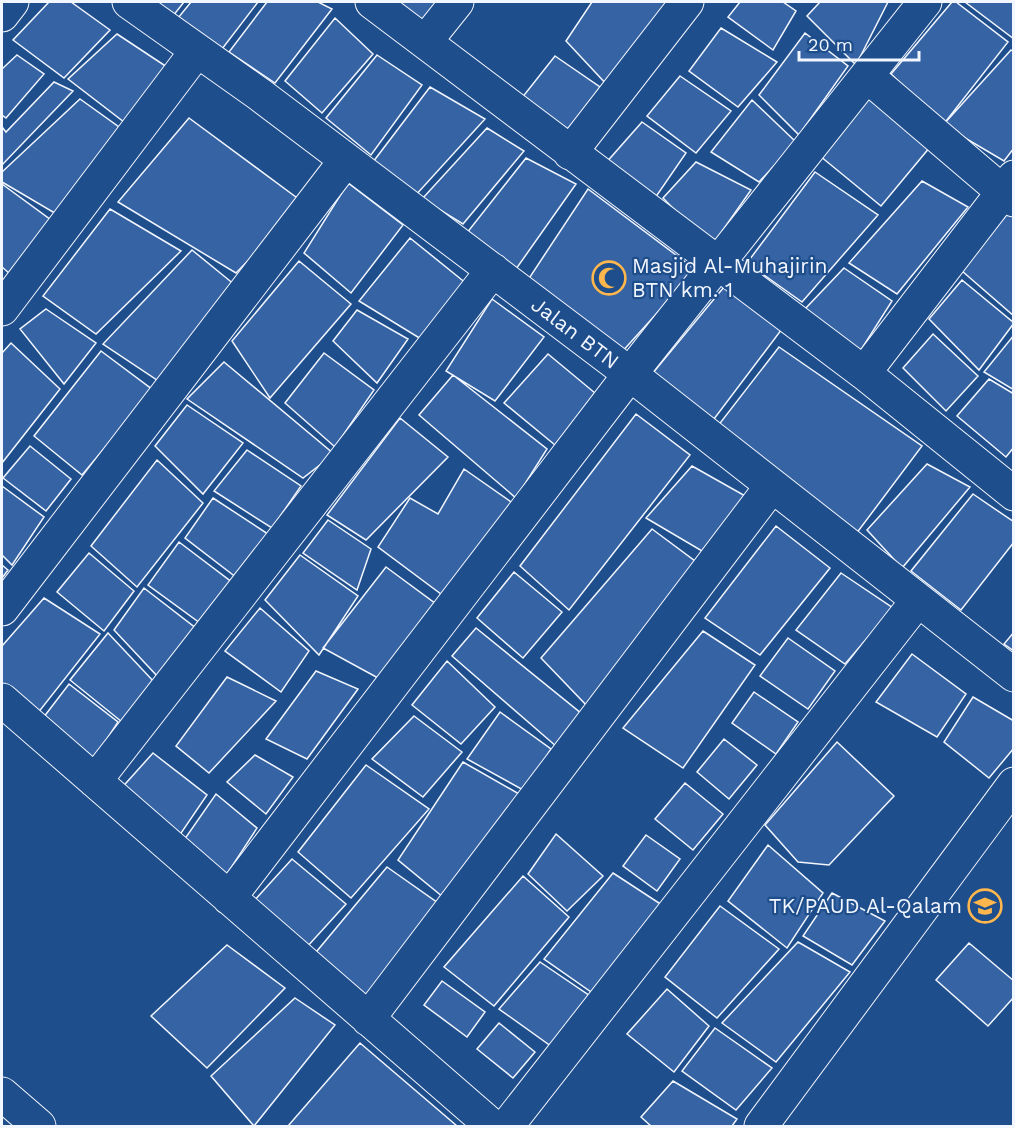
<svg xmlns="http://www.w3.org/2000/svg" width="1015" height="1128" viewBox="0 0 1015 1128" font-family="'Work Sans',sans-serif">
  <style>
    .building { fill: #3563a3; stroke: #f2f6ff; stroke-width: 1.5 }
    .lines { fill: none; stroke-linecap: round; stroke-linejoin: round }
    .street-casing { stroke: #f2f6ff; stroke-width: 35 }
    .street { stroke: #1f4e8c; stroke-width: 33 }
    .labels { text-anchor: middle; stroke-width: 4.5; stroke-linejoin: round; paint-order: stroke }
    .poi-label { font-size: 21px; fill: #f2f6ff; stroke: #1f4e8c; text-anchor: start }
    .street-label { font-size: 21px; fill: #f2f6ff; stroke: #1f4e8c }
  </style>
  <rect width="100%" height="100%" fill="#1f4e8c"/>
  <path class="building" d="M49 2H71L110 30 64 78 13 40Z
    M158 2H184L173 16Z
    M191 2H258L222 49 178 18Z
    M267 2H318L332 9 275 83 229 52Z
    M394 2H447L428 29Z
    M592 2H673L610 88 566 41Z
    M740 2H783L796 11 773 50 728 17Z
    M820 2H888L856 65 807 16Z
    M952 2H956L1008 42 943 125 891 74Z
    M965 2H1014V39Z
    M335 18 373 54 322 113 285 81Z
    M721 28 777 62 738 107 689 71Z
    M805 33 848 66 799 135 759 95Z
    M117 34 170 69 124 122 68 79Z
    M1011 50 1014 52V148L1004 161 943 125Z
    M17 55 44 74 6 118 2 115V69Z
    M377 55 422 85 371 155 326 118Z
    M555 56 600 87 570 132 521 99Z
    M680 76 731 111 696 153 647 116Z
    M54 82 73 91 2 165V127L6 132Z
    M430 87 485 119 414 197 373 162Z
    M868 96 930 147 881 206 820 156Z
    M80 99 119 127 58 215 2 182V172Z
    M752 100 796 142 759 182 711 152Z
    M189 118 304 203 236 273 118 202Z
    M642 122 686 153 653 201 605 164Z
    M487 128 524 151 463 224 422 199Z
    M526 158 576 184 516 269 466 234Z
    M696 162 751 190 711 247 663 198Z
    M815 172 878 215 802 302 747 263Z
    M922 181 968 207 897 294 849 263Z
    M348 183 403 225 351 293 304 253Z
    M2 184 51 220 10 274 2 267Z
    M588 189 696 270 620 354 524 286Z
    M110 209 181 251 96 334 43 296Z
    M1008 213 1014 216V316L962 271Z
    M410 238 467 284 421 339 359 301Z
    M192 250 235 285 160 382 103 344Z
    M299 261 351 304 270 398 232 341Z
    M844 268 892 301 859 353 805 309Z
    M962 280 1014 323 979 370 929 319Z
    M724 287 782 329 714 419 652 374Z
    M492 299 544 337 495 401 446 371Z
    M46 309 96 343 64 384 20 329Z
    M357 310 408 339 377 383 333 341Z
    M933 334 978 376 946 411 903 368Z
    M1014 335V390L984 372Z
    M11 343 60 389 2 463V353Z
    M779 347 922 446 856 534 717 427Z
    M101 351 153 390 82 475 34 436Z
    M324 353 374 390 335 447 285 403Z
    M548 354 595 393 555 445 504 403Z
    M224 362 334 454 303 478 187 399Z
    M453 375 547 449 516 498 419 415Z
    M989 379 1014 394V447L1006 457 957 416Z
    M187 405 243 443 203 494 155 446Z
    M636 414 690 455 569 610 520 566Z
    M400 418 448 457 366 540 327 515Z
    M30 446 71 479 46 511 3 478Z
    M247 450 301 486 272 528 214 491Z
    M157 460 203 503 137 587 91 546Z
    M927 464 970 487 902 568 867 530Z
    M692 466 747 497 702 551 646 518Z
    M464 469 514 504 449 600 378 547 410 498 438 514Z
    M2 486 44 517 12 565 2 555Z
    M973 494 1014 522V542L961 610 911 571Z
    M213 498 268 534 237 578 185 538Z
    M328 520 371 549 357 590 303 553Z
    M776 526 830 568 760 655 705 618Z
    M652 529 699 564 591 710 541 658Z
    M179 542 233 583 200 623 148 585Z
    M89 553 134 591 104 631 57 592Z
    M300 555 358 596 319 655 265 600Z
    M2 565 8 570 2 578Z
    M386 567 436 604 378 678 323 648Z
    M514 572 562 612 523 658 477 618Z
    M841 573 893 608 845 664 796 630Z
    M144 588 197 629 160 679 114 630Z
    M44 598 100 634 34 718 2 689V646Z
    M260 608 309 651 281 692 225 651Z
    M476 628 582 714 557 747 452 656Z
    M703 631 755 665 683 768 623 728Z
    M1014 632V651L1004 644Z
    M108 633 157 685 127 726 70 680Z
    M788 638 835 671 808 709 760 676Z
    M912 654 966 694 937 737 876 702Z
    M447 661 495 707 461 744 412 705Z
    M316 671 358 689 307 759 266 739Z
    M227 677 276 701 209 773 176 746Z
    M69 684 118 722 90 765 40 722Z
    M754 692 798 722 776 754 732 723Z
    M973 697 1014 721V748L989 778 944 742Z
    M500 712 551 749 525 791 467 759Z
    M414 716 462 752 423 797 372 759Z
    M724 739 757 765 729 799 697 772Z
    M837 742 894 796 829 865 798 862 765 825Z
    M153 753 207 795 175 842 118 792Z
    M255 755 293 777 266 814 227 782Z
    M463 762 526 798 443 897 398 860Z
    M366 765 429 809 351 898 298 852Z
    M685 783 723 814 693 850 655 819Z
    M216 794 257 828 227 874 184 840Z
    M556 834 603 876 567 911 528 874Z
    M646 835 680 859 657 891 623 866Z
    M768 845 823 893 787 948 728 901Z
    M292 859 346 904 306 948 253 902Z
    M387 867 438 903 366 1004 312 957Z
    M613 873 662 905 594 994 544 959Z
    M523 876 569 917 494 1006 444 967Z
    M832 893 885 921 852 965 803 936Z
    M720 906 779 949 717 1018 665 977Z
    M798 942 850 972 776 1062 722 1023Z
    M969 943 1014 981V997L988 1026 936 980Z
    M227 945 285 988 207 1068 151 1016Z
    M540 962 593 998 555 1049 499 1009Z
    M442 981 485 1012 467 1037 424 1005Z
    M667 989 709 1026 674 1072 627 1034Z
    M295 998 335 1025 254 1126 211 1076Z
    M499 1023 535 1052 513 1078 477 1049Z
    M715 1028 772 1068 736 1110 682 1071Z
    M360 1043 457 1126H288Z
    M673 1081 737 1119 732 1126H651L641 1117Z"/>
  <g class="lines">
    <g class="street-casing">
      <path id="street" d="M129 2 259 94 630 374 1014 675
        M372 2 864 373 1003 192 1014 200
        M2 15 12 2
        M425 42 457 2
        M867 76 1003 192 1014 177
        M570 153 687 2
        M2 309 196 52
        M864 373 1014 494
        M2 609 346 160
        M2 700 492 1126
        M95 781 493 270
        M229 898 630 374 925 2
        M368 1019 771 487
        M2 1094 39 1126
        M507 1126 918 600
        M761 1126 1014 784"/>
    </g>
    <use href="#street" class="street"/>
  </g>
  <defs>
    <g id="mosque-ring" transform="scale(1.725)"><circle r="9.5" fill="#1f4e8c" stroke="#ffb74d" stroke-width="1.5"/><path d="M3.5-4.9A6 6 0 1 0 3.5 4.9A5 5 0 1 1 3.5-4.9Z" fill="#ffb74d"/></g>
    <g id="school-ring" transform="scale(1.725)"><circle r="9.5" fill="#1f4e8c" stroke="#ffb74d" stroke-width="1.5"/><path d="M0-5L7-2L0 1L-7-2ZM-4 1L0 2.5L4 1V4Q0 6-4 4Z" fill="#ffb74d"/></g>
  </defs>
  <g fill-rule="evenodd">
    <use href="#mosque-ring" x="609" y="278"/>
    <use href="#school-ring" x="985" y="906"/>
  </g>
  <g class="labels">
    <g class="poi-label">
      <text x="632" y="273">Masjid Al-Muhajirin<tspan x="632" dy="24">BTN km. 1</tspan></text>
      <text x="962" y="913" text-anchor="end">TK/PAUD Al-Qalam</text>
    </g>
    <g class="street-label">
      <text transform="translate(575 333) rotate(37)" y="7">Jalan BTN</text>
    </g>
  </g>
  <rect width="1015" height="1128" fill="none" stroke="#f2f6ff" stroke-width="6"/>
  <path d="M799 51v9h120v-9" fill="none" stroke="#f2f6ff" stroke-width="3"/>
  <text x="808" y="51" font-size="18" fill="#f2f6ff" stroke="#1f4e8c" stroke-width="4.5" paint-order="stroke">20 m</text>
</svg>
